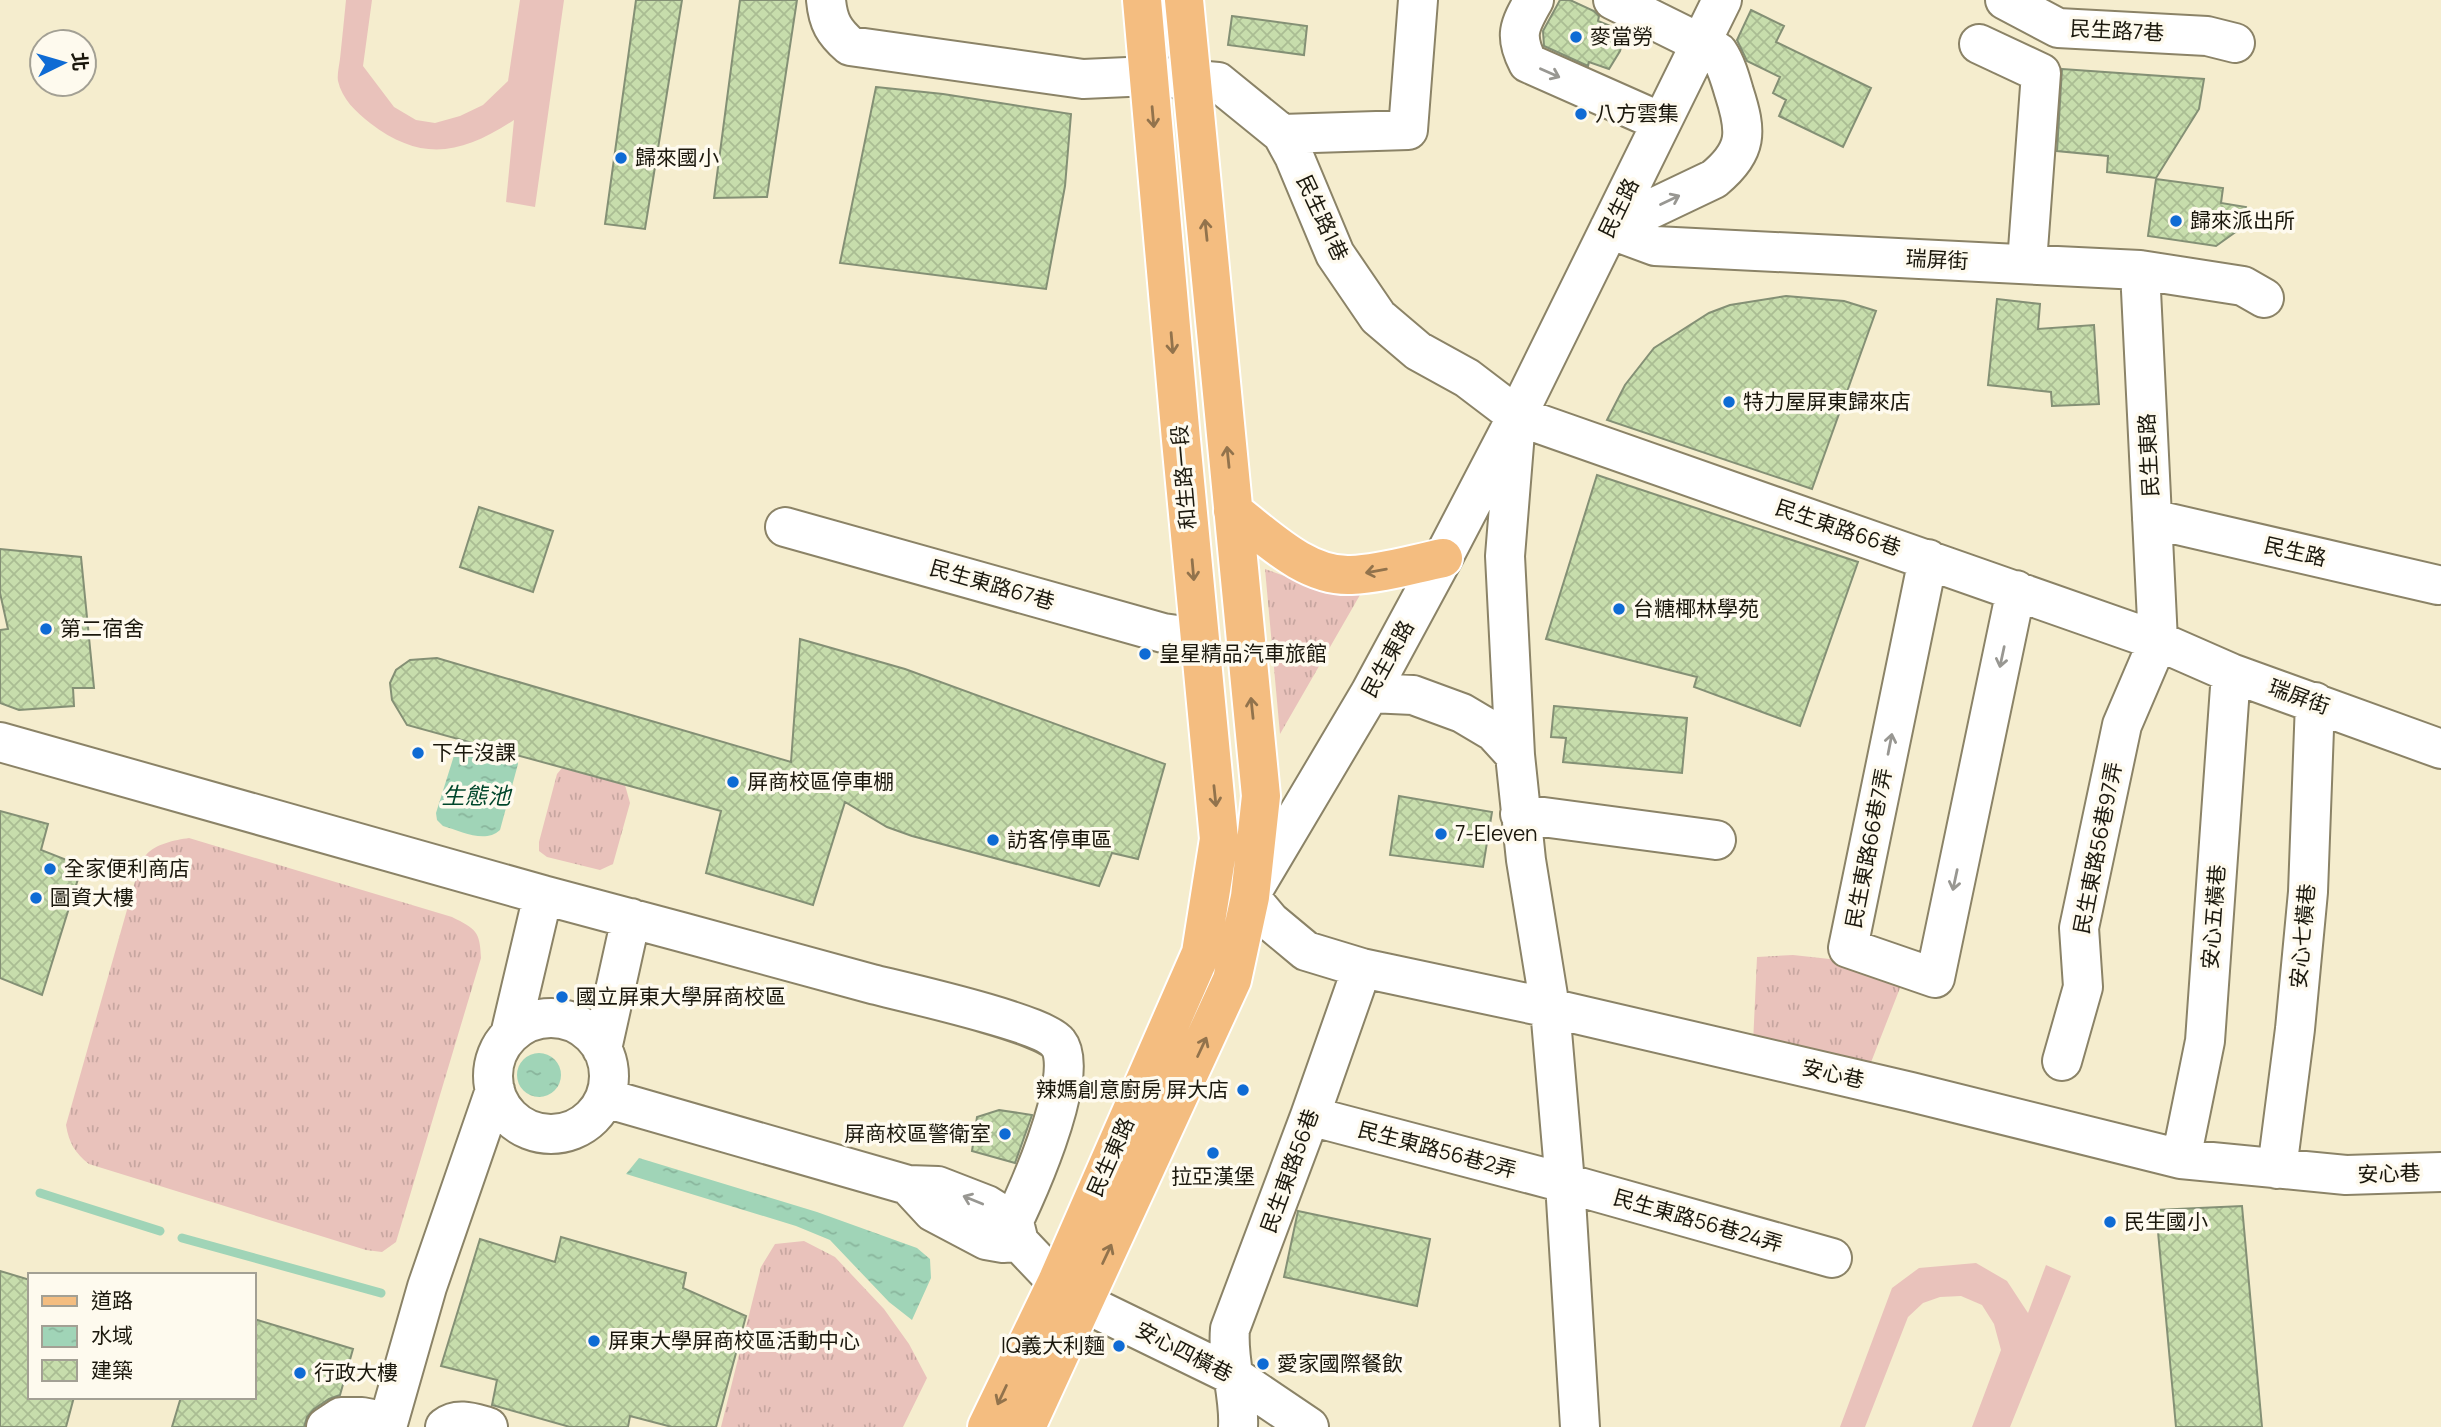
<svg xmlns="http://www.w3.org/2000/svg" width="2441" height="1427" viewBox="0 0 2441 1427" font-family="Manrope,'Noto Sans TC',sans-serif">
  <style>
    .grass { fill: url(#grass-tufts) }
    .pitch { fill: #e9c2bb }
    .water { fill: url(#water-ripples) }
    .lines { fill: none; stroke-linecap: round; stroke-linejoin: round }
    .stream { stroke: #a0d4b7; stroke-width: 9 }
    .building { fill: url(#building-cross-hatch); stroke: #849075; stroke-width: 2 }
    .minor-casing { stroke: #8b8367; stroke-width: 42 }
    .major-casing { stroke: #fff; stroke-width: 42 }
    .minor { stroke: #fff; stroke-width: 38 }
    .major { stroke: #f4bd80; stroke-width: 38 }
    .oneway { stroke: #989792 }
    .oneway2 { stroke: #92734c }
    .poi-dot { fill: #0f6bd4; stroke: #fefaee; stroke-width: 2.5 }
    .labels { text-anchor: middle; stroke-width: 7; stroke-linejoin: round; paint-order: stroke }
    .street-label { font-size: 21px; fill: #1b180d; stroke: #fefaee }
    .poi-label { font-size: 21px; fill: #1b180d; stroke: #fefaee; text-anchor: start }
    .water-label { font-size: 23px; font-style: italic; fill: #00462b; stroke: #fefaee }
  </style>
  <defs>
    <pattern id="grass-tufts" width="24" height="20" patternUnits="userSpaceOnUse" patternTransform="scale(1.75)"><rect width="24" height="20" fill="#e9c2bb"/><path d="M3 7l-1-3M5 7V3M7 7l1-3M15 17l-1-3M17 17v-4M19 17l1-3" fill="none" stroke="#c7a6a0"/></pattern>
    <pattern id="water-ripples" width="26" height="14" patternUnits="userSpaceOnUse" patternTransform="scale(1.75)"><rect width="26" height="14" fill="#a0d4b7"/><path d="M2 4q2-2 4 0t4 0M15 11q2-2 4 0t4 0" fill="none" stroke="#89b59c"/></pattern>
    <pattern id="building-cross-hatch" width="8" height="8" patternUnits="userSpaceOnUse" patternTransform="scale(1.75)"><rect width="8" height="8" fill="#c7ddac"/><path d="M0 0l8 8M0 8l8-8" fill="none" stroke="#aabd93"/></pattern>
  </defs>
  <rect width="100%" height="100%" fill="#f5edce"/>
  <path class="grass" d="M1265 569 1309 585 1368 581 1280 734Z
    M562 768 625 785 630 803 613 864 600 870 547 857 539 851V842L557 774Z
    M189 838 452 917C476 929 480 931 481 958L396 1242 382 1252 366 1250 89 1164C75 1153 69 1143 66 1125L138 871C140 867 142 859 146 855 155 844 175 840 189 838Z
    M1793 955 1848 961 1918 985 1900 988 1868 1070 1753 1044 1757 957Z
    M804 1241 835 1257 884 1309 909 1344 927 1378 903 1427H721L761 1267 775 1244Z"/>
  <path class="pitch" d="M346 0H372L363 66 394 107 416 120 435 123 460 116 483 105 508 81 520 0H564L535 207 506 202 514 120C462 154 422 163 370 123 356 112 342 99 338 81 337 75 339 66 340 59 342 40 344 20 346 0Z
    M1976 1263 2007 1281 2028 1313 2046 1265 2071 1276 2010 1427H1972L2001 1350 1994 1324 1982 1305 1961 1296 1940 1297 1923 1303 1908 1317 1865 1427H1840L1892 1288 1919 1268Z"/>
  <path class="water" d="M470 738C487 743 513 745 518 764L500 830C485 844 461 831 443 826L437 820 436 813 457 746 462 740Z
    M517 1075a22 22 0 1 1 44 0a22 22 0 1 1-44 0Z
    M639 1158 817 1212 917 1248 930 1259 931 1278 912 1320 889 1302 830 1240 796 1226 626 1174Z"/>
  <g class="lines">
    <path class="stream" d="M40 1193 160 1231
      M182 1238 381 1293"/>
  </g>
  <path class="building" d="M636 0H682L645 229 605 224Z
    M740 0H797L767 197 714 198Z
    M1560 0H1570L1594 11 1599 16 1598 21 1625 32 1620 51 1609 69 1589 62 1588 66 1544 46 1543 31Z
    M1751 10 1784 26 1776 42 1871 88 1843 147 1779 116 1786 100 1773 93 1780 77 1747 61 1737 40Z
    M1232 16 1307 26 1304 55 1228 45Z
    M2062 69 2204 79 2199 109 2156 178 2107 172 2108 156 2057 151Z
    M876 87 943 94 1071 114 1065 186 1046 289 840 263Z
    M2156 179 2223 188 2221 203 2246 207 2244 226 2216 246 2148 236Z
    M1786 296 1844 301 1876 311 1812 489 1607 420 1625 385 1654 348 1709 313 1730 305Z
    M1997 299 2040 304 2038 329 2094 325 2099 404 2052 406 2051 392 1988 385Z
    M1597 475 1858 562 1800 726 1694 687 1697 677 1546 639Z
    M479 507 553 531 533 592 460 567Z
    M0 549 81 557 94 688H73L74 706 19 710 0 703V630L8 629 0 593Z
    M800 639 905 669 1165 764 1138 859 1112 853 1099 886 912 836 887 827 845 802 813 905 706 873 721 811 407 725 392 700 390 683 396 670 410 660 437 658 791 762Z
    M1554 706 1687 718 1682 773 1563 762 1566 738 1551 737Z
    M1399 796 1492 812 1483 867 1390 855Z
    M0 811 48 824 41 850 82 866 42 995 0 978Z
    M999 1110 1032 1115 1015 1163 972 1151 977 1117Z
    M2242 1206 2262 1427H2176L2156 1210Z
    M1298 1211 1430 1239 1417 1306 1284 1277Z
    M561 1237 686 1273 683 1288 746 1316 716 1427H672L630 1416 628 1427H570L492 1405 497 1380 441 1366 480 1239 555 1262Z
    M0 1271 30 1280V1397H74L66 1427H0Z
    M254 1319 353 1349 340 1395 329 1399 314 1409 307 1417 304 1427H172L181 1397H254Z"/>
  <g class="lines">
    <g class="minor-casing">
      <path id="minor" d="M826 0C828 22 834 32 850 46L1083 79 1150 76 1218 82 1282 134 1294 156 1335 254 1378 317 1418 351 1467 378 1517 416 2158 641 2231 673 2441 749
        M1534 0C1519 26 1514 36 1528 63L1661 122
        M2005 0 2058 28 2207 36 2235 43
        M1979 44 2041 73 2027 263
        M1282 134 1408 130 1418 0
        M1609 229 1655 246 2140 270 2243 286 2264 298
        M1609 229 1714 179C1748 151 1747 132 1734 92 1730 78 1726 64 1718 52L1613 0
        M1515 432 1505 556 1515 755 1526 860 1550 1008 1565 1183 1580 1427
        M2152 519 2438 585
        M785 527 1163 633 1199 638
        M1928 559 1848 948 1935 978 2016 590
        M1370 693 1413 695 1462 713 1494 732 1515 755
        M0 742 543 895 510 1035
        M1520 814 1716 840
        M543 895C653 924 762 954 872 984 904 992 1043 1023 1058 1043 1083 1074 1021 1209 1003 1242
        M1250 897 1270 921 1306 951 1362 968 1550 1008 1911 1092 2181 1159 2346 1175 2441 1172
        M1246 902 1370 693 1443 558 1517 416 1722 0
        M493 1076a58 58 0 1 1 116 0a58 58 0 1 1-116 0Z
        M602 1049 631 918
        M2062 1061 2083 987 2079 928 2122 725 2158 641 2140 270
        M605 1098 908 1185 938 1186 987 1205 1014 1222 1019 1242 1057 1282 1084 1303 1232 1375 1309 1427
        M1310 1116 1565 1183 1832 1258
        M2181 1159 2205 1041 2231 673
        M2277 1169 2295 1029 2308 892 2315 702
        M908 1185 933 1212 986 1240 1003 1243 1019 1242
        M326 1427 341 1417H362L388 1422
        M387 1427 427 1287 495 1090
        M445 1427C458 1417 473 1423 488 1427
        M1238 1427C1240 1394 1227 1362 1230 1329L1310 1116 1362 968"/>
    </g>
    <g class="major-casing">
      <path id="major" d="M1233 511C1267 537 1306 577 1351 575 1382 574 1413 564 1443 558
        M987 1427 1057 1282 1201 953 1219 839 1181 440 1142 0
        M1026 1427 1232 980 1250 897 1261 796 1184 0"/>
    </g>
    <use href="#minor" class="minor"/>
    <use href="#major" class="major"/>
  </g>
  <defs><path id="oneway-shaft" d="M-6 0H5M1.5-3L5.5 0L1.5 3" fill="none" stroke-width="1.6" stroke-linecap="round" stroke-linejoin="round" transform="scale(1.75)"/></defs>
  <g class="oneway">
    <use href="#oneway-shaft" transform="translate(1550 73) rotate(24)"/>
    <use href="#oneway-shaft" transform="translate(1670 200) rotate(-25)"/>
    <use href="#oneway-shaft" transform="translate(2002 657) rotate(102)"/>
    <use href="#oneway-shaft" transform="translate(1890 744) rotate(-79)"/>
    <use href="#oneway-shaft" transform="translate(1955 880) rotate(102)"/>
    <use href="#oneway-shaft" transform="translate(973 1200) rotate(-158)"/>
  </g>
  <g class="oneway2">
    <use href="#oneway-shaft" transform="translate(1153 117) rotate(85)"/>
    <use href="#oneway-shaft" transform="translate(1206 230) rotate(-96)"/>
    <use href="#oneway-shaft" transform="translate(1172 343) rotate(85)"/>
    <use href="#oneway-shaft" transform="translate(1228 457) rotate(-96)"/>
    <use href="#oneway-shaft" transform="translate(1193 570) rotate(85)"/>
    <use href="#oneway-shaft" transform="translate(1376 571) rotate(170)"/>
    <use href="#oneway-shaft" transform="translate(1252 708) rotate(-96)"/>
    <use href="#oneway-shaft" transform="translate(1215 796) rotate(84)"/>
    <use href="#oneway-shaft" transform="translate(1202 1047) rotate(-65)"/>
    <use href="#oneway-shaft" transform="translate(1107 1254) rotate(-65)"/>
    <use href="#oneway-shaft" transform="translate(1002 1395) rotate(115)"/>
  </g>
  <g class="poi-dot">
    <circle cx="1576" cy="37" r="7"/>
    <circle cx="1581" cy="114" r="7"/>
    <circle cx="621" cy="158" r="7"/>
    <circle cx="2176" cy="221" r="7"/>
    <circle cx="1729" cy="402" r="7"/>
    <circle cx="1619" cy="609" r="7"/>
    <circle cx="46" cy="629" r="7"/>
    <circle cx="1145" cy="654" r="7"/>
    <circle cx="418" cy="753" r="7"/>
    <circle cx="733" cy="782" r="7"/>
    <circle cx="1441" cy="834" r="7"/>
    <circle cx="993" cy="840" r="7"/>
    <circle cx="50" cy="869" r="7"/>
    <circle cx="36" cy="898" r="7"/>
    <circle cx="562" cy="997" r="7"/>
    <circle cx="1243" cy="1090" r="7"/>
    <circle cx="1005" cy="1134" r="7"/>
    <circle cx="1213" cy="1153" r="7"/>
    <circle cx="2110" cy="1222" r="7"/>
    <circle cx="594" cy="1341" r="7"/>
    <circle cx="1119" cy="1346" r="7"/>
    <circle cx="1263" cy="1364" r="7"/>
    <circle cx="300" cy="1373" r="7"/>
  </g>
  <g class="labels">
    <g class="street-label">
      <text transform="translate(2117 31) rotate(3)" y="7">民生路7巷</text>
      <text transform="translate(1619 208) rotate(-64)" y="7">民生路</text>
      <text transform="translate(1322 218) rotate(65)" y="7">民生路1巷</text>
      <text transform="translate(1937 260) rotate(3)" y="7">瑞屏街</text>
      <text transform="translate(2149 455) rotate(-93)" y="7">民生東路</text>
      <text transform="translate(1184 477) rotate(-95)" y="7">和生路一段</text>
      <text transform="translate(1838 528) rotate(19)" y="7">民生東路66巷</text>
      <text transform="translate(2295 552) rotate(13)" y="7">民生路</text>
      <text transform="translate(992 585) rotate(16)" y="7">民生東路67巷</text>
      <text transform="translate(1388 659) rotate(-61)" y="7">民生東路</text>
      <text transform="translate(2299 697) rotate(20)" y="7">瑞屏街</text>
      <text transform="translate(1869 848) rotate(-79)" y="7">民生東路66巷7弄</text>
      <text transform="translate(2098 848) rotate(-79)" y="7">民生東路56巷97弄</text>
      <text transform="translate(2214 917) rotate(-86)" y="7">安心五橫巷</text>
      <text transform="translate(2303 936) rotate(-85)" y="7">安心七橫巷</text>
      <text transform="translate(1833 1074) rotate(13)" y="7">安心巷</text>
      <text transform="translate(1437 1150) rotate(15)" y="7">民生東路56巷2弄</text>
      <text transform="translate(1111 1157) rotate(-66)" y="7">民生東路</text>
      <text transform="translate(1290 1171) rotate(-70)" y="7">民生東路56巷</text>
      <text transform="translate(2389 1174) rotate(-2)" y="7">安心巷</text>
      <text transform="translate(1698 1221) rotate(16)" y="7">民生東路56巷24弄</text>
      <text transform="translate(1184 1352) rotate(27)" y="7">安心四橫巷</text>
    </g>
    <g class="poi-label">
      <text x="1590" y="44">麥當勞</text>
      <text x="1595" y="121">八方雲集</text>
      <text x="635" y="165">歸來國小</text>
      <text x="2190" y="228">歸來派出所</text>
      <text x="1743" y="409">特力屋屏東歸來店</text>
      <text x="1633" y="616">台糖椰林學苑</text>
      <text x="60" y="636">第二宿舍</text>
      <text x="1159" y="661">皇星精品汽車旅館</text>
      <text x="432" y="760">下午沒課</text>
      <text x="747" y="789">屏商校區停車棚</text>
      <text x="1455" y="841">7-Eleven</text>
      <text x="1007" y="847">訪客停車區</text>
      <text x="64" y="876">全家便利商店</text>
      <text x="50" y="905">圖資大樓</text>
      <text x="576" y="1004">國立屏東大學屏商校區</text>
      <text x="1229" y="1097" text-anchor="end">辣媽創意廚房 屏大店</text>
      <text x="991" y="1141" text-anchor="end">屏商校區警衛室</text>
      <text x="1213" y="1184" text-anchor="middle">拉亞漢堡</text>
      <text x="2124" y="1229">民生國小</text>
      <text x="608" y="1348">屏東大學屏商校區活動中心</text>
      <text x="1105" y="1353" text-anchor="end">IQ義大利麵</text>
      <text x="1277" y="1371">愛家國際餐飲</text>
      <text x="314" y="1380">行政大樓</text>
    </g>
    <g class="water-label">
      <text x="476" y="804">生態池</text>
    </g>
  </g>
  <rect x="28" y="1273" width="228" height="126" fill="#fefaee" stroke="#a3a094" stroke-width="2"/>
  <rect x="42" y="1296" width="35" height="10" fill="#f4bd80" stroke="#a3a094" stroke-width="2"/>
  <text x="91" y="1308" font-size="21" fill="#1b180d">道路</text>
  <rect x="42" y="1326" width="35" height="21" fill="url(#water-ripples)" stroke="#a3a094" stroke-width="2"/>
  <text x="91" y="1343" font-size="21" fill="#1b180d">水域</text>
  <rect x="42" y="1360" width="35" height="21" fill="url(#building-cross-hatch)" stroke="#a3a094" stroke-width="2"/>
  <text x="91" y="1378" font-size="21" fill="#1b180d">建築</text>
  <g transform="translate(63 63) rotate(85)"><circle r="33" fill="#fefaee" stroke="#a3a094" stroke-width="2"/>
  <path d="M0-5L12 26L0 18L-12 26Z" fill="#0f6bd4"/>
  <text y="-10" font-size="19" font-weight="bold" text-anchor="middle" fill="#1b180d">北</text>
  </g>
</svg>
